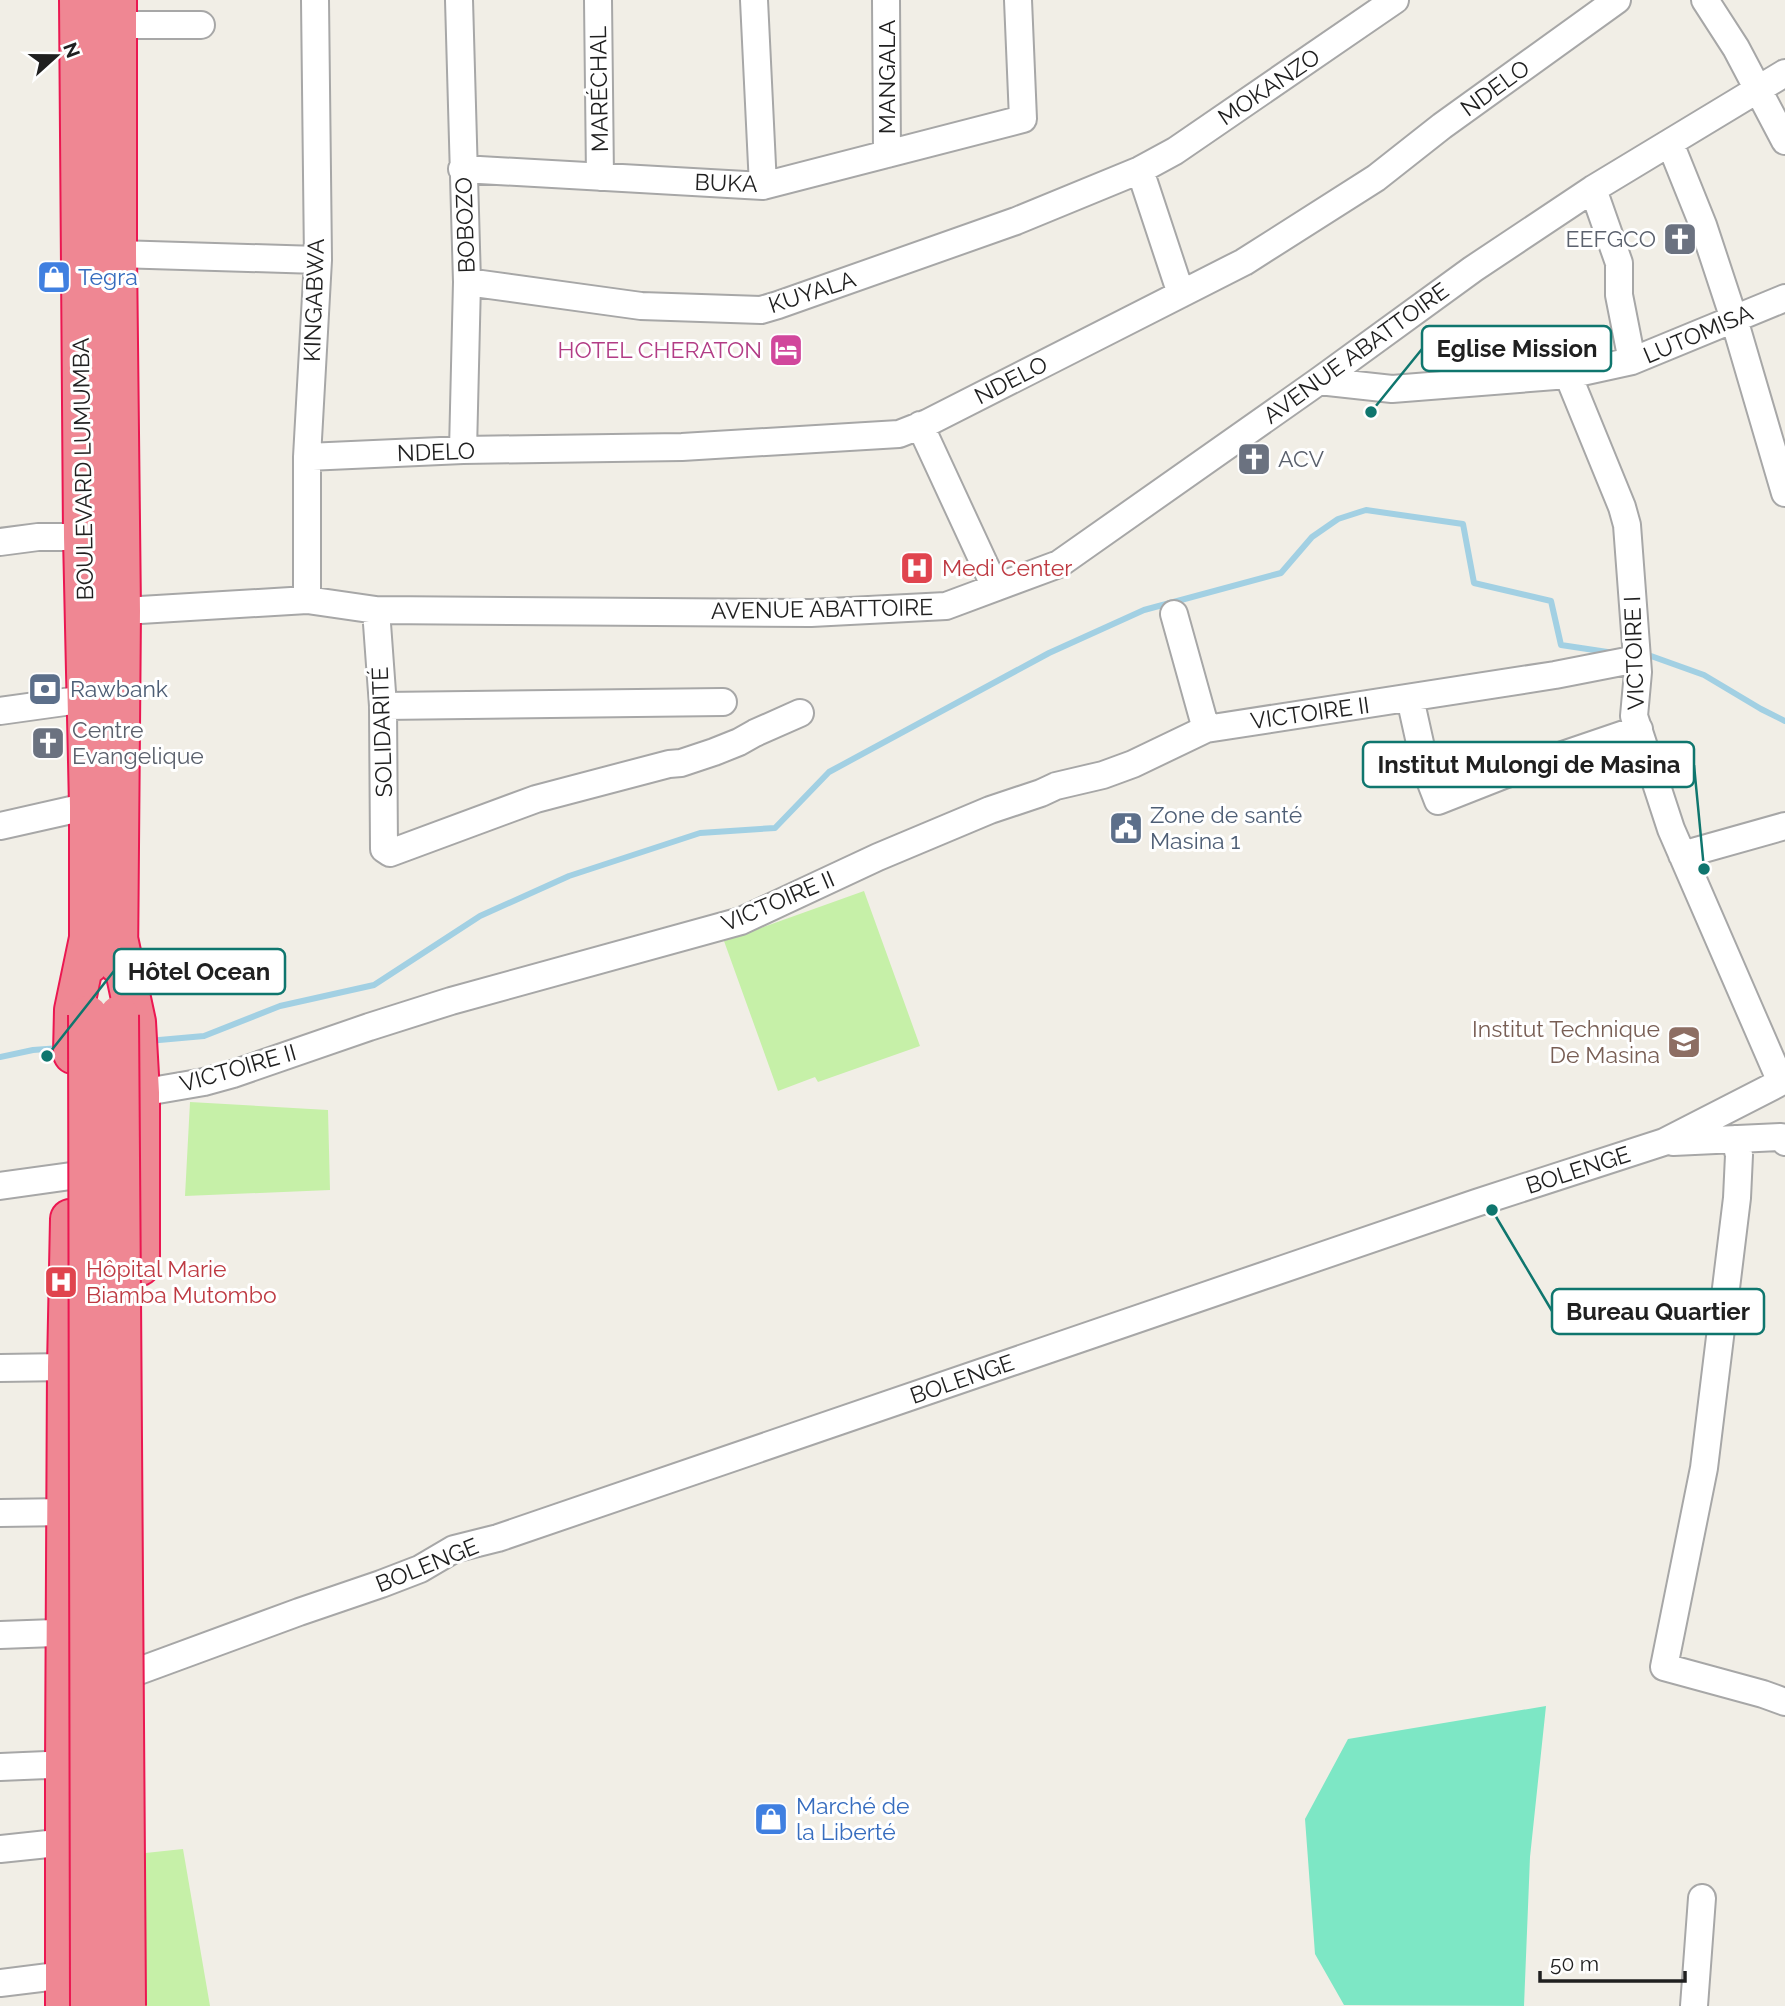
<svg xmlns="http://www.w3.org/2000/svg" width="1785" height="2006" viewBox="0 0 1785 2006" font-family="Raleway,sans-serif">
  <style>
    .grass { fill: #c6f0a8 }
    .pitch { fill: #7de7c5 }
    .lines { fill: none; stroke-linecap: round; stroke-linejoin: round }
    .stream { stroke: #a2d0e3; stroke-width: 6 }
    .minor-casing { stroke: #a7a7a7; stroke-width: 30 }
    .highway-casing { stroke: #eb1751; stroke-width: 42 }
    .minor { stroke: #fff; stroke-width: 26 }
    .highway { stroke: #ef8793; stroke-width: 38 }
    .highway-bridge-casing { stroke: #eb1751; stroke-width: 42; stroke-linecap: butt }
    .highway-bridge { stroke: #ef8793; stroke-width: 38 }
    .labels { text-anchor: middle; stroke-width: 6; stroke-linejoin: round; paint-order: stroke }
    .street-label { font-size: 23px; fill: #202020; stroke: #fff }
    .worship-label { font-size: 23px; fill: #5b616d; stroke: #fff; text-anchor: start }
    .shop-label { font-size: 23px; fill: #366cbe; stroke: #fff; text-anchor: start }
    .hotel-label { font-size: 23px; fill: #b23c85; stroke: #fff; text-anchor: end }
    .health-label { font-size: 23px; fill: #be3a42; stroke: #fff; text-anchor: start }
    .service-label { font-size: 23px; fill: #4e5e75; stroke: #fff; text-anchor: start }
    .education-label { font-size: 23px; fill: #785e54; stroke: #fff; text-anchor: end }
    .leader { fill: none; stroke: #0f766e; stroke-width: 2.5 }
    .callout-dot { fill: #0f766e; stroke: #fff; stroke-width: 2.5 }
    .callout { fill: #fff; stroke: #0f766e; stroke-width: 2.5 }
    .callout-label { font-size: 24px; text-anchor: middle; font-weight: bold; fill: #202020 }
  </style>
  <rect width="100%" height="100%" fill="#f1eee6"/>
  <path class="grass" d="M864 891 920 1046 818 1082 815 1077 778 1091 724 941Z
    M190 1102 328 1110 330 1190 185 1196Z
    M183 1849 210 2006H139L136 1854Z"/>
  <path class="pitch" d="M1546 1706 1530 1857 1524 2006 1344 2005 1315 1954 1305 1819 1348 1739Z"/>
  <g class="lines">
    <path class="stream" d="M1642 656H1651L1704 675 1761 709 1785 721
      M148 1041 204 1036 280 1006 374 985 480 916 569 876 700 833 775 828 829 772 1049 653 1144 610 1281 573 1312 537 1338 519 1366 510 1463 524 1474 583 1551 601 1561 645 1614 653
      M0 1057 33 1050 60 1048"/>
    <g class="minor-casing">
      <path id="minor" d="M459 0 467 282 463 450
        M598 0 600 177
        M754 0 763 186
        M886 0 887 154
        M1705 0 1736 48 1785 141
        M117 25H201
        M1670 143 1703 225 1734 319 1785 493
        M462 169 763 186 1023 119 1018 0
        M1140 170 1181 294
        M1593 189 1619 263V295L1632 361
        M117 254 318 260
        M467 282 641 306 761 310 778 305 1016 221 1140 170 1175 151 1395 0
        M1568 375 1622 507 1627 525 1638 672 1634 716 1671 829 1781 1082
        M1319 381 1392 389 1568 375 1632 361 1785 298
        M920 425 995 587
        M307 457 463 450 682 447 899 434 927 423 1244 262 1376 178 1442 126 1617 0
        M0 542 38 537H83
        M307 600V457L318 260 315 0
        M376 610 383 706 384 849 390 853 536 799 669 764 681 763 714 752 739 742 755 733 800 713
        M107 612 307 600 376 610 811 613 946 606 1059 564 1319 381 1473 269 1593 189 1785 73
        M1174 614 1206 729
        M1410 698 1426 770 1438 801 1504 775 1639 729
        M383 706 723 702
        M0 711 86 699
        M0 826 89 806
        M1682 855 1785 826
        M140 1093 204 1082 233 1074 369 1027 451 1001 741 921 878 857 990 810 1041 793 1056 786 1103 775 1133 764 1206 729 1555 675 1637 659
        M1735 1139 1739 1155 1737 1198 1704 1468 1664 1667 1763 1694 1785 1702
        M1673 1142 1781 1137 1785 1142
        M0 1186 71 1176
        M0 1368 67 1367
        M0 1513 67 1512
        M0 1635 82 1632
        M108 1677 136 1672 299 1612 381 1584 420 1569 454 1549 498 1538 1476 1203 1664 1142 1785 1080
        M0 1767 47 1765 82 1769
        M0 1849 48 1844H64
        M0 1983 49 1977 64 1971
        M1694 2006 1702 1898"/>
    </g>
    <g class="highway-casing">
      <path id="highway" d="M79 0 83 537 89 806V964
        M117 0V254L121 611 118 964
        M118 938 136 1022 140 1093V1266
        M73 1054 74 1010 89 938
        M65 2006V1768L67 1367 70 1219"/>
    </g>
    <use href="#minor" class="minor"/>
    <use href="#highway" class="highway"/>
    <g class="highway-bridge-casing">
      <path id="highway-bridge" d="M88 1015 90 2006
        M119 1015 126 2006"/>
    </g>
    <use href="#highway-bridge" class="highway-bridge"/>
  </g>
  <defs>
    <g id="church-square" transform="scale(1.75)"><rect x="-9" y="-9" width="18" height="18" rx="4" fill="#6b7280" stroke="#fff"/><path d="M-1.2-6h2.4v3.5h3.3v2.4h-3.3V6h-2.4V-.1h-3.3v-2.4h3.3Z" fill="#fff"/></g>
    <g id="shop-square" transform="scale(1.75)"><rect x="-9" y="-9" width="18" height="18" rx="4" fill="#3f7fe0" stroke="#fff"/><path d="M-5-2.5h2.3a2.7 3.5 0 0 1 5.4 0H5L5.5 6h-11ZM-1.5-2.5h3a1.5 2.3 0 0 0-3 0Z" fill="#fff"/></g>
    <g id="hotel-square" transform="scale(1.75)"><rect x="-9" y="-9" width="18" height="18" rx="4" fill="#d1479c" stroke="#fff"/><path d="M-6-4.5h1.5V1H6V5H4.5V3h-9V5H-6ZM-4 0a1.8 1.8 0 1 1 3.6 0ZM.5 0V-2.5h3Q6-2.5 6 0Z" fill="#fff"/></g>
    <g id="hospital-square" transform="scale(1.75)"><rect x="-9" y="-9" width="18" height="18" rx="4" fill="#e0444e" stroke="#fff"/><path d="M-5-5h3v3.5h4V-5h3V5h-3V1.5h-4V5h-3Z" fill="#fff"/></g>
    <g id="bank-square" transform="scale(1.75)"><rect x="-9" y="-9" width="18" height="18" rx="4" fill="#5c6f8a" stroke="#fff"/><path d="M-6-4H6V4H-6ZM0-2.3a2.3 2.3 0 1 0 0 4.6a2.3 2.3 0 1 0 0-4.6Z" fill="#fff"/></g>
    <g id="civic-square" transform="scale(1.75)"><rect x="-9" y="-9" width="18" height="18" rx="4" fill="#5c6f8a" stroke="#fff"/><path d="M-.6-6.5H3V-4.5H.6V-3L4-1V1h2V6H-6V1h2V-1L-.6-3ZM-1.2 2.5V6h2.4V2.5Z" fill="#fff"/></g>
    <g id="university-square" transform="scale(1.75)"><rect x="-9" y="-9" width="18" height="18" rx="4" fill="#8d6e63" stroke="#fff"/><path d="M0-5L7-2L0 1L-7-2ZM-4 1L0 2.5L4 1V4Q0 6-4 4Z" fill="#fff"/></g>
  </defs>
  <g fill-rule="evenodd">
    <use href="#church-square" x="1680" y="239"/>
    <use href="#shop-square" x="54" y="277"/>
    <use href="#hotel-square" x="786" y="350"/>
    <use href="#church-square" x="1254" y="459"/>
    <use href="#hospital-square" x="917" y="568"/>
    <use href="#bank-square" x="45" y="689"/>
    <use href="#church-square" x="48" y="743"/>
    <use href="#civic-square" x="1126" y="828"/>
    <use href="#university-square" x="1684" y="1042"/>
    <use href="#hospital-square" x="61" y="1282"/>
    <use href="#shop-square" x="771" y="1819"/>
  </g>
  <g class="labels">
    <g class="street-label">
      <text transform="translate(887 77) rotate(-90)" y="8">MANGALA</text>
      <text transform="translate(1269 87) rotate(-34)" y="8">MOKANZO</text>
      <text transform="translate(1495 88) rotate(-36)" y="8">NDELO</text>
      <text transform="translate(599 89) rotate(-91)" y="8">MARÉCHAL</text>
      <text transform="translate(726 183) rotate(2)" y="8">BUKA</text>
      <text transform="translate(465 225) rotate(-92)" y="8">BOBOZO</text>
      <text transform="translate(812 292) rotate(-18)" y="8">KUYALA</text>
      <text transform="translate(314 300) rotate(-88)" y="8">KINGABWA</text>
      <text transform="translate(1698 334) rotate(-23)" y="8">LUTOMISA</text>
      <text transform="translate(1356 353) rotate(-36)" y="8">AVENUE ABATTOIRE</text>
      <text transform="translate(1011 380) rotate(-27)" y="8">NDELO</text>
      <text transform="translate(436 452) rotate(-2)" y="8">NDELO</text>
      <text transform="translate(83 469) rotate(-91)" y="8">BOULEVARD LUMUMBA</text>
      <text transform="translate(822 609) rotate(-1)" y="8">AVENUE ABATTOIRE</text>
      <text transform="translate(1634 653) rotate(-92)" y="8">VICTOIRE I</text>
      <text transform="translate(1310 713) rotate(-8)" y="8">VICTOIRE II</text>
      <text transform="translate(382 732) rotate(-92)" y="8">SOLIDARITÉ</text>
      <text transform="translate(778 901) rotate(-23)" y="8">VICTOIRE II</text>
      <text transform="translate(238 1068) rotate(-16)" y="8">VICTOIRE II</text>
      <text transform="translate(1578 1170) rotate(-18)" y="8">BOLENGE</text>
      <text transform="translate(962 1379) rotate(-19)" y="8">BOLENGE</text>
      <text transform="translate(427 1565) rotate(-22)" y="8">BOLENGE</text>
    </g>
    <g class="worship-label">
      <text x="1656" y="247" text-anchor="end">EEFGCO</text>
      <text x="1278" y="467">ACV</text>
      <text x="72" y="738">Centre<tspan x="72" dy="26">Evangelique</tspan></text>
    </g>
    <g class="shop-label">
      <text x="78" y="285">Tegra</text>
      <text x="796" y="1814">Marché de<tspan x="796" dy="26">la Liberté</tspan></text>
    </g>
    <g class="hotel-label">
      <text x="762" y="358">HOTEL CHERATON</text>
    </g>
    <g class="health-label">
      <text x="942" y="576">Medi Center</text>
      <text x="86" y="1277">Hôpital Marie<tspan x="86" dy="26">Biamba Mutombo</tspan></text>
    </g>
    <g class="service-label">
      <text x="70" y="697">Rawbank</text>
      <text x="1150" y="823">Zone de santé<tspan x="1150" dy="26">Masina 1</tspan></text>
    </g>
    <g class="education-label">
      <text x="1660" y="1037">Institut Technique<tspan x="1660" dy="26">De Masina</tspan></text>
    </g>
  </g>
  <path class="leader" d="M1371 412L1422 349M1704 869L1694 765M47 1056L114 971M1492 1210L1552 1311"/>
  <g class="callout-dot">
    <circle cx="1371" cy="412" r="7"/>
    <circle cx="1704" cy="869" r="7"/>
    <circle cx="47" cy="1056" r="7"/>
    <circle cx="1492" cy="1210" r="7"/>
  </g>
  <g class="callout">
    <rect x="1422" y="326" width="189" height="45" rx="7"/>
    <rect x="1363" y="742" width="331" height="45" rx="7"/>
    <rect x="114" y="949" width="171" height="45" rx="7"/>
    <rect x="1552" y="1289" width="212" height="45" rx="7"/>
  </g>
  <g class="callout-label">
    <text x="1517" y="357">Eglise Mission</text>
    <text x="1529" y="773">Institut Mulongi de Masina</text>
    <text x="199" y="980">Hôtel Ocean</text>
    <text x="1658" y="1320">Bureau Quartier</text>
  </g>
  <g transform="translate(56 56) rotate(69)" stroke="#ffffff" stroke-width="5" paint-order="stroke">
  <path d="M0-5L12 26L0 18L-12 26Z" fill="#202020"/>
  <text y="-10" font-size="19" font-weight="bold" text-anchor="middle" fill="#202020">N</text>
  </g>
  <path d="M1540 1971v10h145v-10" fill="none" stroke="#202020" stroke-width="3.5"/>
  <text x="1550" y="1971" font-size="21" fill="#202020" stroke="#ffffff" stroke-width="5" paint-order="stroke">50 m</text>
</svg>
